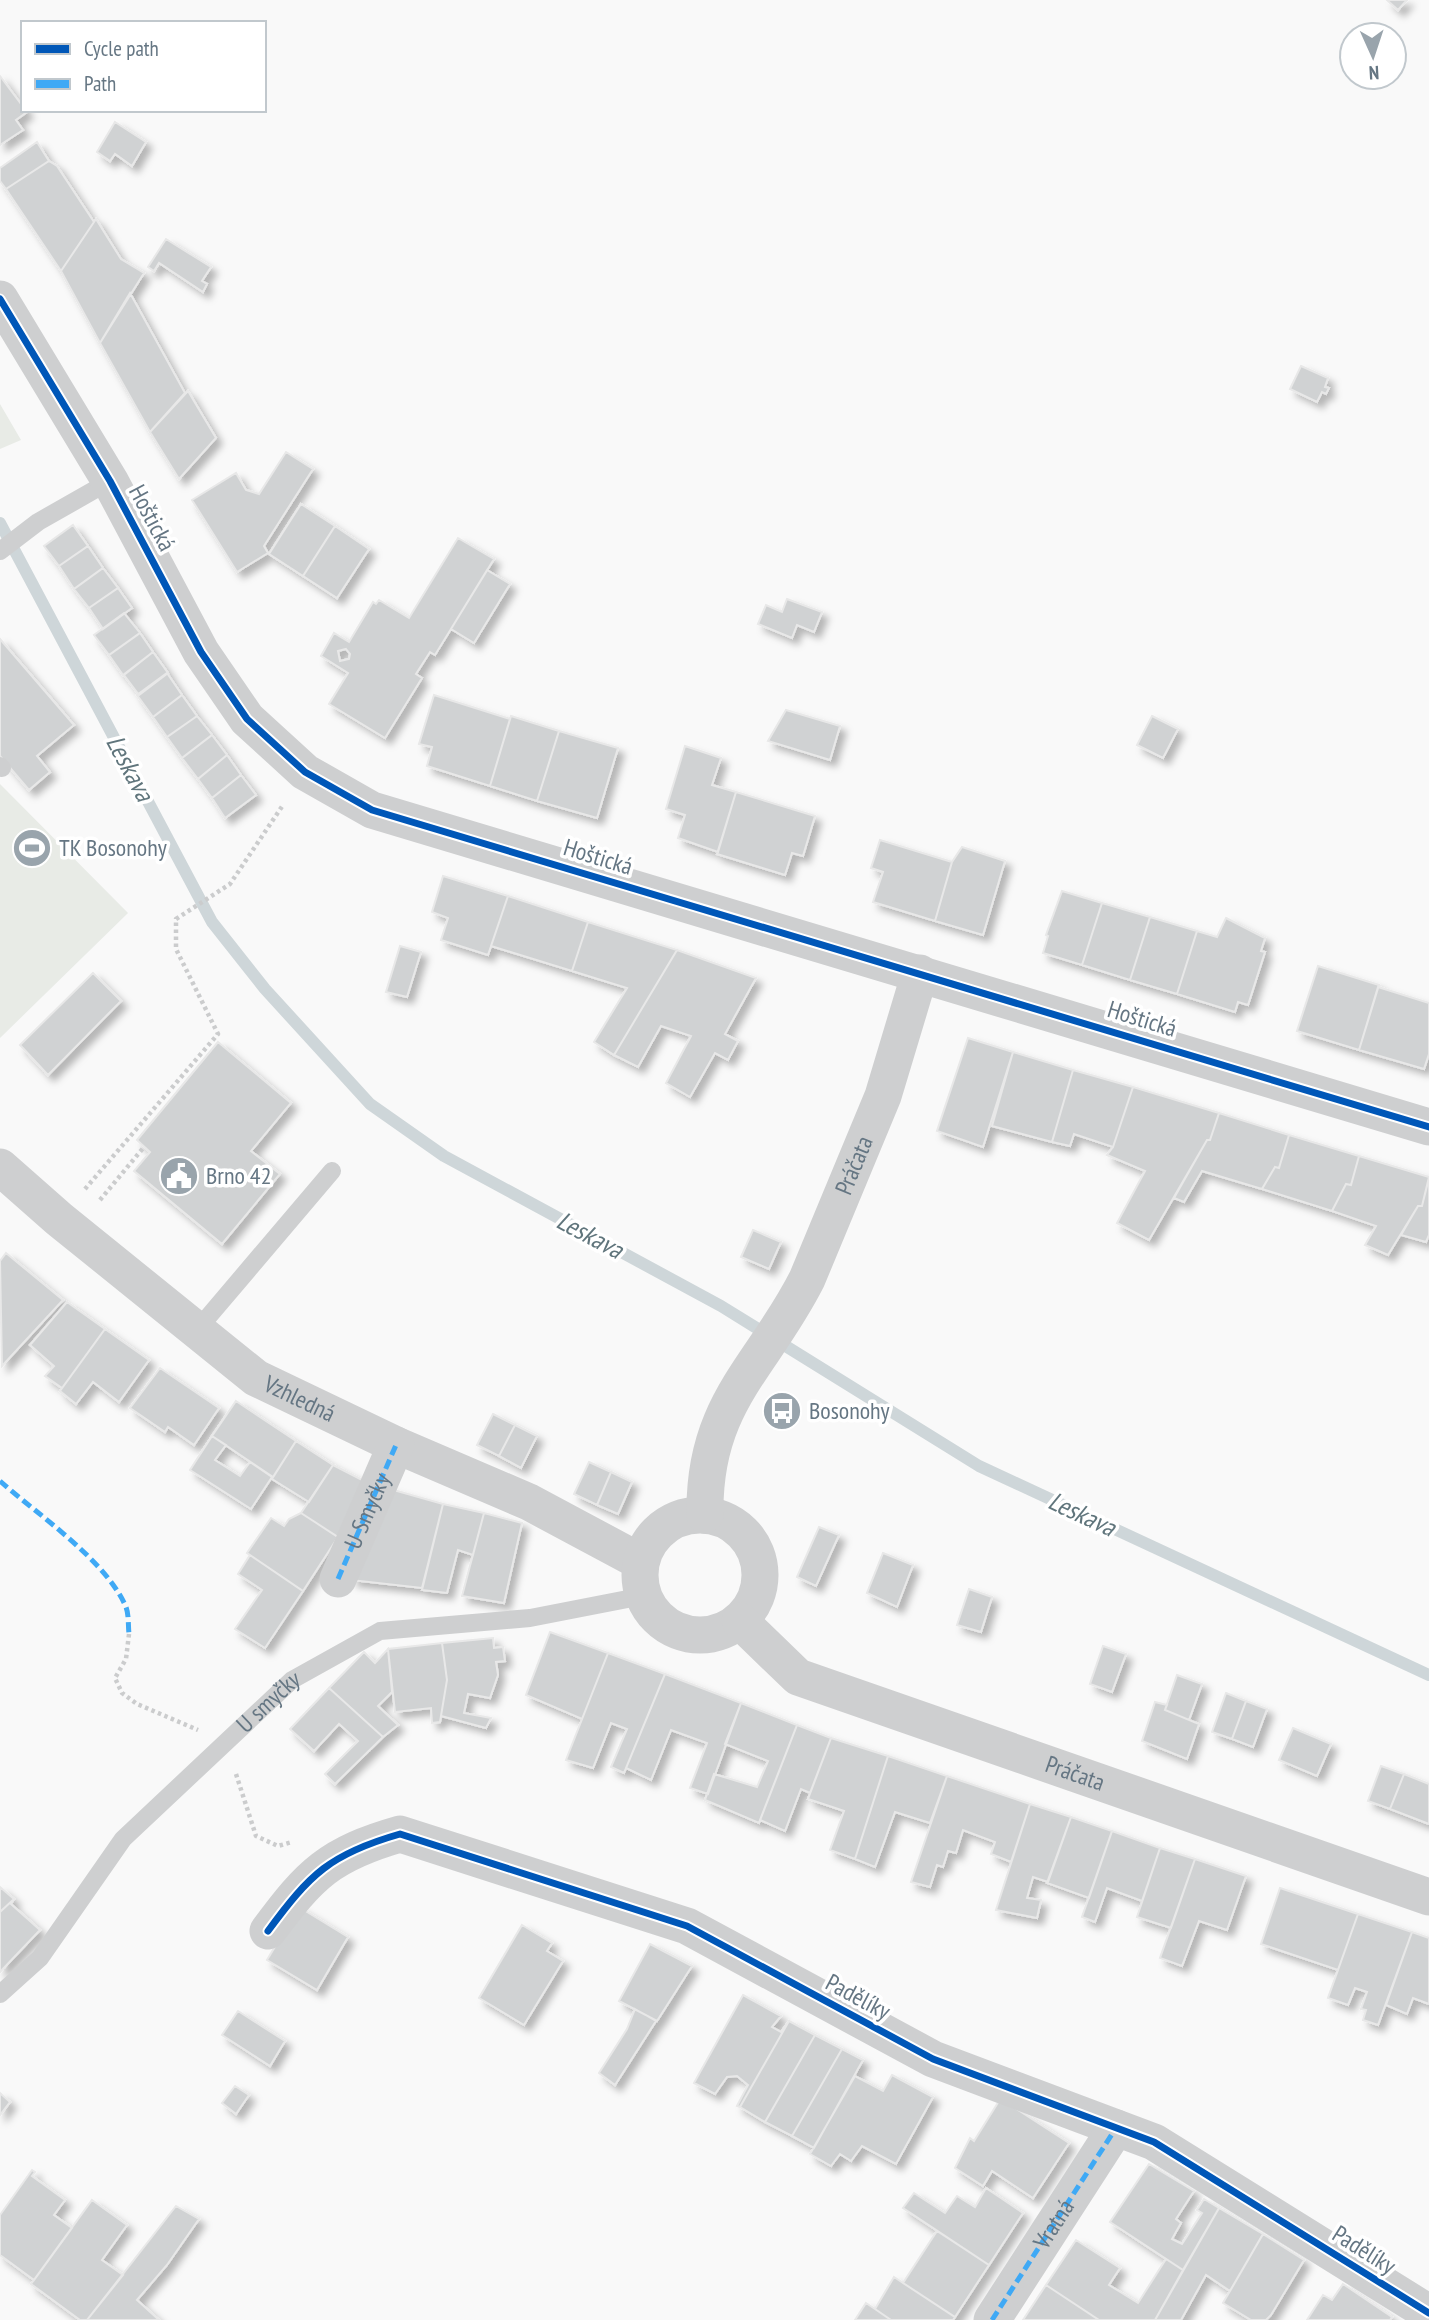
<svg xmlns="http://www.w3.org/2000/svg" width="1429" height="2320" viewBox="0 0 1429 2320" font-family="'PT Sans Narrow',sans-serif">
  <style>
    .green { fill: #e8ebe6 }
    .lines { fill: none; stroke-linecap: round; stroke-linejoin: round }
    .stream { stroke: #ced6d9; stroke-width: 12 }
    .building { fill: #d0d2d3; stroke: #e8e8e8; stroke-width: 2; fill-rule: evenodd; filter: url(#shadow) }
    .path { stroke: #cbcccd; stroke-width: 4.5; stroke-dasharray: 3.5 3.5; stroke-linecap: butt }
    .lane { stroke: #cecfd0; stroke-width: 18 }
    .street { stroke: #cecfd0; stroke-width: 37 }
    .quiet { stroke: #3fa9f5; stroke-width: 5; stroke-dasharray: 10 5; stroke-linecap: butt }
    .cycleway-casing { stroke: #fff; stroke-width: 11 }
    .cycleway { stroke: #0057b8; stroke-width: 7 }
    .labels { text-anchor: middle; stroke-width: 7; stroke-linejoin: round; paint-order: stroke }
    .street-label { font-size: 24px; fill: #657683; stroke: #fff }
    .poi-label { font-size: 24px; fill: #657683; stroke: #fff; text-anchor: start }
    .water-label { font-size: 26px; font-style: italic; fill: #60757c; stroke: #fff }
  </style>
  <defs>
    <filter id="shadow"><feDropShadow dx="6" dy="6" stdDeviation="3.5" flood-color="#0004"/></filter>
  </defs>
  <rect width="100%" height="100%" fill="#f9f9f9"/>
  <path class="green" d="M0 404 21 440 0 449Z
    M0 784 128 913 0 1038Z"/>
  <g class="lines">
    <path class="stream" d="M0 523 212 922 265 989 370 1104 444 1156 721 1306 979 1466 1429 1675"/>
  </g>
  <path class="building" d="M1387 0H1407L1398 10Z
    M0 76 27 112 16 120 23 130 0 145Z
    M115 122 146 142 132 166 115 154 110 161 97 152Z
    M37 142 49 161 6 189 0 181V168Z
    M49 161 57 166 94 222 61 271 6 189Z
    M96 219 121 259 144 273 100 343 61 271Z
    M166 239 211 267 202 281 207 284 203 292 159 263 154 271 148 267Z
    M130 293 185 393 150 432 100 343Z
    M1301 366 1328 378 1325 387 1329 388 1326 394 1322 392 1317 402 1290 389Z
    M188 391 216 438 179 479 150 432Z
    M286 452 313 469 264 546 268 553 237 572 192 500 236 473 246 490 259 494Z
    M301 504 335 526 303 576 269 554Z
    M73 525 88 546 59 566 44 546Z
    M335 526 369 549 337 598 303 576Z
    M458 538 494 559 435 655 430 652 416 674 422 678 385 738 329 704 348 673 321 656 334 633 349 642 373 602 376 604 379 600 409 618ZM346 649 350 654 349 659 340 661 338 651Z
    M88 546 103 568 74 589 59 566Z
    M103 568 118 588 89 608 74 589Z
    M487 570 510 584 474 643 451 629Z
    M118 588 132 608 103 629 89 608Z
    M787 599 822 612 814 632 797 625 792 638 758 624 766 605 782 612Z
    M124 613 140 633 109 655 94 635Z
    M140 633 153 652 123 675 109 655Z
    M0 639 74 725 37 756 50 772 29 790 0 756Z
    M153 652 168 673 139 695 124 675Z
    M167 673 182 695 153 717 137 695Z
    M182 695 197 716 167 737 153 717Z
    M434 695 510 719 490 786 427 766 432 747 419 744Z
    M786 710 840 726 830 760 768 741Z
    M197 716 212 735 182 758 167 737Z
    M511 716 559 731 537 801 490 786Z
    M1152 716 1178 729 1163 758 1137 745Z
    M559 731 618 748 597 818 537 801Z
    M212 735 227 755 198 779 182 758Z
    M685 746 721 758 712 785 736 792 718 852 678 838 685 815 666 809Z
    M227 755 241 775 212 798 198 779Z
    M241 775 256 795 225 818 212 798Z
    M736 792 815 816 803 856 792 853 785 875 717 854Z
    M880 840 952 862 935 921 873 902 883 872 871 868Z
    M962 847 1005 861 983 935 935 921 952 862Z
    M443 876 508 896 488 955 441 940 448 918 432 912Z
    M1062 891 1102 903 1082 965 1043 953 1048 936 1046 935Z
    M508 896 588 922 572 971 491 946Z
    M1102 903 1150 917 1130 980 1082 965Z
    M1150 917 1197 931 1177 994 1130 980Z
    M1226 918 1265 938 1261 951 1265 952 1248 1005 1238 1002 1235 1012 1177 994 1197 931 1217 937Z
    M588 922 677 950 614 1055 594 1042 627 988 572 971Z
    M400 946 421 952 407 997 386 992Z
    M677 950 756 978 725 1034 738 1041 728 1060 715 1053 690 1097 666 1083 691 1036 661 1026 638 1067 614 1055Z
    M1318 966 1379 985 1359 1050 1297 1031Z
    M93 973 121 1001 48 1075 20 1045Z
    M1378 987 1429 1003V1054L1424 1069 1359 1050Z
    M968 1038 1013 1052 983 1147 937 1131Z
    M218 1042 291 1103 251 1151 280 1174 222 1244 134 1171 150 1152 137 1140Z
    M1013 1052 1073 1070 1052 1142 992 1126Z
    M1073 1070 1133 1087 1113 1147 1074 1134 1070 1146 1052 1142Z
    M1133 1087 1219 1113 1210 1140H1207L1149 1240 1117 1223 1145 1171 1107 1155 1113 1147Z
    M1219 1113 1289 1135 1279 1168 1275 1167 1262 1189 1202 1171 1184 1202 1174 1198 1207 1140H1210Z
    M1289 1135 1359 1156 1351 1185 1346 1184 1332 1211 1262 1189 1275 1167 1279 1168Z
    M1359 1156 1429 1177 1422 1206H1418L1388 1255 1365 1245 1376 1226 1332 1211 1346 1184 1351 1185Z
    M1429 1178V1235L1426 1242 1401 1235 1418 1206H1422Z
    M753 1230 781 1242 769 1269 741 1257Z
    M6 1253 63 1300 2 1366 0 1261Z
    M67 1302 105 1329 62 1388 45 1376 54 1366 30 1345Z
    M105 1329 149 1360 119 1402 93 1382 76 1404 60 1391Z
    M160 1368 219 1408 194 1445 168 1427 165 1432 130 1408Z
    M236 1401 296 1441 273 1477 212 1436Z
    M493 1414 515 1425 499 1456 477 1445Z
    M515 1425 537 1436 521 1468 499 1456Z
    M212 1436 226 1445 215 1460 240 1476 250 1462 272 1477 251 1509 190 1470Z
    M296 1441 333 1465 309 1502 272 1479Z
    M589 1462 611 1472 597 1505 574 1494Z
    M333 1465 372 1485 338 1537 301 1513Z
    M611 1472 632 1482 618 1514 597 1505Z
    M383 1487 443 1504 422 1588 351 1580Z
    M443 1504 484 1513 473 1555 458 1550 447 1593 422 1590Z
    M301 1513 338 1537 303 1591 247 1553 271 1518 284 1526 289 1519Z
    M484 1513 522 1523 504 1603 462 1596Z
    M819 1527 839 1535 816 1586 797 1577Z
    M883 1553 913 1565 897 1607 867 1593Z
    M250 1555 303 1591 265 1648 235 1629 262 1590 238 1574Z
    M969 1589 992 1597 981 1632 957 1625Z
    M550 1632 608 1653 582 1719 526 1695Z
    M493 1638 494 1648 503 1647 505 1661 496 1662 498 1675 490 1698 468 1694 464 1713 491 1718 486 1728 441 1716 447 1680 442 1643Z
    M442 1643 447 1680 440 1722 432 1723 431 1708 395 1712 388 1649Z
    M1103 1646 1126 1654 1112 1692 1090 1684Z
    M388 1649 392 1692 378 1706 398 1725 383 1737 329 1688 364 1652 375 1663Z
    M608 1653 665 1674 624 1773 611 1767 627 1729 611 1723 593 1768 566 1760Z
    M665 1674 741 1703 708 1794 690 1788 707 1743 671 1730 651 1780 626 1768Z
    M1177 1675 1202 1684 1189 1720 1165 1710Z
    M329 1688 383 1737 335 1784 325 1774 358 1741 339 1724 314 1751 290 1729Z
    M1226 1693 1246 1701 1232 1739 1212 1732Z
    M1246 1701 1267 1709 1253 1747 1232 1739Z
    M1155 1702 1167 1705 1165 1710 1199 1724 1187 1759 1142 1741Z
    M741 1703 797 1725 759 1823 705 1800 714 1774 757 1787 768 1761 725 1744Z
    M797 1725 831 1738 810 1793 801 1789 785 1831 760 1820Z
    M1293 1728 1331 1744 1317 1776 1279 1760Z
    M831 1738 888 1756 855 1859 830 1850 844 1811 808 1799Z
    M888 1756 947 1776 930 1823 895 1812 875 1867 855 1859Z
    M1381 1766 1404 1774 1390 1809 1368 1801Z
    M1404 1774 1429 1784V1824L1390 1809Z
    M947 1776 1030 1804 1011 1862 991 1854 995 1842 963 1830 956 1853 948 1851 943 1867 937 1865 930 1887 911 1882Z
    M1030 1804 1071 1817 1048 1882 1033 1877 1027 1898 1041 1900 1037 1918 996 1910Z
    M1071 1817 1112 1831 1089 1898 1047 1883Z
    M1112 1831 1160 1848 1142 1901 1107 1888 1095 1922 1082 1917Z
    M1160 1848 1195 1859 1171 1928 1137 1917Z
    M1195 1859 1246 1876 1227 1930 1199 1921 1182 1966 1160 1958Z
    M0 1887 14 1899 0 1912Z
    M1280 1888 1358 1914 1338 1970 1261 1944Z
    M14 1899 11 1904 40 1930 0 1972V1912Z
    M299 1907 348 1937 317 1990 267 1960Z
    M1358 1914 1412 1932 1378 2025 1363 2020 1366 2010 1361 2009 1367 1992 1355 1988 1348 2005 1328 1998Z
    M522 1925 552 1943 547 1951 563 1961 524 2025 479 1998Z
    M1412 1932 1429 1938V2004L1413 1998 1407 2014 1386 2005Z
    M650 1944 692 1966 657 2021 619 2001Z
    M743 1995 781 2016 772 2027 781 2032 789 2021 740 2107 737 2106 748 2085 737 2076 727 2077 715 2094 694 2083Z
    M635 2009 656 2021 615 2085 599 2073 627 2029Z
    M238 2011 285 2041 270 2066 222 2035Z
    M789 2021 815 2035 765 2122 740 2107Z
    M815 2035 842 2049 792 2136 765 2122Z
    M842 2049 863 2060 814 2148 792 2136Z
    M892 2075 933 2097 896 2164 862 2146 851 2161 840 2154 831 2166 810 2154 855 2076 883 2091Z
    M235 2086 249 2095 236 2114 222 2103Z
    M0 2093 10 2102 0 2115Z
    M999 2101 1015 2108 1069 2143 1033 2198 992 2171 983 2186 955 2168 970 2138 974 2141Z
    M1149 2164 1194 2191 1176 2219 1181 2223 1172 2239 1182 2244 1202 2213 1197 2210 1204 2199 1219 2208 1183 2270 1110 2222Z
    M32 2170 35 2172 32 2176 65 2200 54 2215 72 2228 34 2280 0 2255V2215Z
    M986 2188 1023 2213 989 2265 903 2208 914 2193 945 2213 957 2196 975 2207Z
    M92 2200 127 2225 102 2260 123 2275 87 2320H80L31 2284Z
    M176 2206 199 2219 167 2265 137 2300 159 2320H87Z
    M1219 2208 1263 2234 1230 2291 1206 2275 1181 2320H1155Z
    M937 2231 989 2265 955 2317 903 2283Z
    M1263 2234 1304 2260 1271 2315 1266 2320H1251L1223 2303Z
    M1076 2240 1120 2268 1109 2285 1138 2303 1166 2259 1183 2270 1155 2320H1099L1046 2285Z
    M894 2277 955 2317 953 2320H891L875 2309Z
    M1343 2284 1392 2317 1390 2320H1307L1323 2295 1332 2300Z
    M1046 2285 1099 2320H1023Z
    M866 2303 875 2309 891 2320H855Z"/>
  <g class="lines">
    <path class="path" d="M85 1189 218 1034 176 949V919L230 884 283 805
      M100 1200 144 1147
      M129 1634 126 1659 115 1678 122 1693 137 1704 198 1730
      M236 1774 256 1836 278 1846 292 1842"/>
    <g class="lane">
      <path d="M0 551 38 522 110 481"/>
      <path d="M0 766 2 768"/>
      <path d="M197 1330 332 1171"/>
      <path id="s1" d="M0 1994 40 1958 123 1839 292 1680 380 1631 530 1618 643 1596"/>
    </g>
    <g class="street">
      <path d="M0 299 110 481 201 652 247 719 305 772 372 810 1429 1127"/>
      <path id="s2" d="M0 1167 59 1219 256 1378 396 1445 529 1502 641 1562"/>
      <circle cx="700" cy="1575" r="60"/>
      <path id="s3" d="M705 1515C703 1403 762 1368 807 1279L883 1096 920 973"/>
      <path id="s4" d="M338 1579 396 1445"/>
      <path id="s5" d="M740 1621 798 1677 1429 1897"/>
      <path d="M268 1931C310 1874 330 1854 400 1834L687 1926 933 2059 1154 2142 1429 2313"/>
      <path id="s6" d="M992 2320 1116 2128"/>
    </g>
    <path class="quiet" d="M0 1481C38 1515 106 1560 126 1607 129 1615 128 1625 129 1634
      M338 1579 396 1445
      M992 2320 1116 2128"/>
    <g class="cycleway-casing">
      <path id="cycleway" d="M0 299 110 481 201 652 247 719 305 772 372 810 1429 1127
        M268 1931C310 1874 330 1854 400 1834L687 1926 933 2059 1154 2142 1429 2313"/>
    </g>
    <use href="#cycleway" class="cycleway"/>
  </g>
  <defs>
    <g id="stadium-disc" transform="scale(2.0125)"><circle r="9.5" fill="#99a4ac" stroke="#fff"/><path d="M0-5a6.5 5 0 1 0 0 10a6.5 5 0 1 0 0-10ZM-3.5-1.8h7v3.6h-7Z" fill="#fff"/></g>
    <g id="civic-disc" transform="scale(2.0125)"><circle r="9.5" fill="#99a4ac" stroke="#fff"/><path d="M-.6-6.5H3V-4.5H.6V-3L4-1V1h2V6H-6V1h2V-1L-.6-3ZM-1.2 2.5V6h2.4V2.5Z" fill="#fff"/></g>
    <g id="bus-disc" transform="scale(2.0125)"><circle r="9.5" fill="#99a4ac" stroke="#fff"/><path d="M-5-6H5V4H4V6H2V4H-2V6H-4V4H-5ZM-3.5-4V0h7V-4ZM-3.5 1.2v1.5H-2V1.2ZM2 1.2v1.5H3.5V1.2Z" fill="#fff"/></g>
  </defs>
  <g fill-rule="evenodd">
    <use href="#stadium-disc" x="32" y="848"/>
    <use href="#civic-disc" x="179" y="1176"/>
    <use href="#bus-disc" x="782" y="1411"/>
  </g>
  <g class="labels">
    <g class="street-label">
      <text transform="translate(152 518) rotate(62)" y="8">Hoštická</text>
      <text transform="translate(598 857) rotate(17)" y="8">Hoštická</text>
      <text transform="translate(1142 1019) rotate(17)" y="8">Hoštická</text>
      <text dy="8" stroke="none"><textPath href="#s3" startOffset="385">Práčata</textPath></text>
      <text dy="8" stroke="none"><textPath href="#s2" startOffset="380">Vzhledná</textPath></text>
      <text dy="8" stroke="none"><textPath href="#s4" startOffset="74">U Smyčky</textPath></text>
      <text dy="8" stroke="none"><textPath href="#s1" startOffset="399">U smyčky</textPath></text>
      <text dy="8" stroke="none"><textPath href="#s5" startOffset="374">Práčata</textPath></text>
      <text transform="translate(858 1997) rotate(28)" y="8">Padělíky</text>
      <text dy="8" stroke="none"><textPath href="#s6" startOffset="114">Vratná</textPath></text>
      <text transform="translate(1364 2250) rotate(32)" y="8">Padělíky</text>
    </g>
    <g class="poi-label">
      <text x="59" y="856">TK Bosonohy</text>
      <text x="206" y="1184">Brno 42</text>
      <text x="809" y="1419">Bosonohy</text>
    </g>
    <g class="water-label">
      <text transform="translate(130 768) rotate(62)" y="9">Leskava</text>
      <text transform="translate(590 1235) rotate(28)" y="9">Leskava</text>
      <text transform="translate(1082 1514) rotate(25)" y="9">Leskava</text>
    </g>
  </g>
  <rect x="21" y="21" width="245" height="91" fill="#ffffff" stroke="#c1c8cd" stroke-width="2"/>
  <rect x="35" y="44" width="35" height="10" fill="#0057b8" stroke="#c1c8cd" stroke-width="2"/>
  <text x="84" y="56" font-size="21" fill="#657683">Cycle path</text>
  <rect x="35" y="79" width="35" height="10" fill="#3fa9f5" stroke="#c1c8cd" stroke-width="2"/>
  <text x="84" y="91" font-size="21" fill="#657683">Path</text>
  <g transform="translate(1373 56) rotate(177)"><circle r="33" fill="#ffffff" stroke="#c1c8cd" stroke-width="2"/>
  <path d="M0-5L12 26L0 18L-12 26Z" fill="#99a4ac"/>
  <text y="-10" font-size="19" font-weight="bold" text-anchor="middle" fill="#657683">N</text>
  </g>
</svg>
